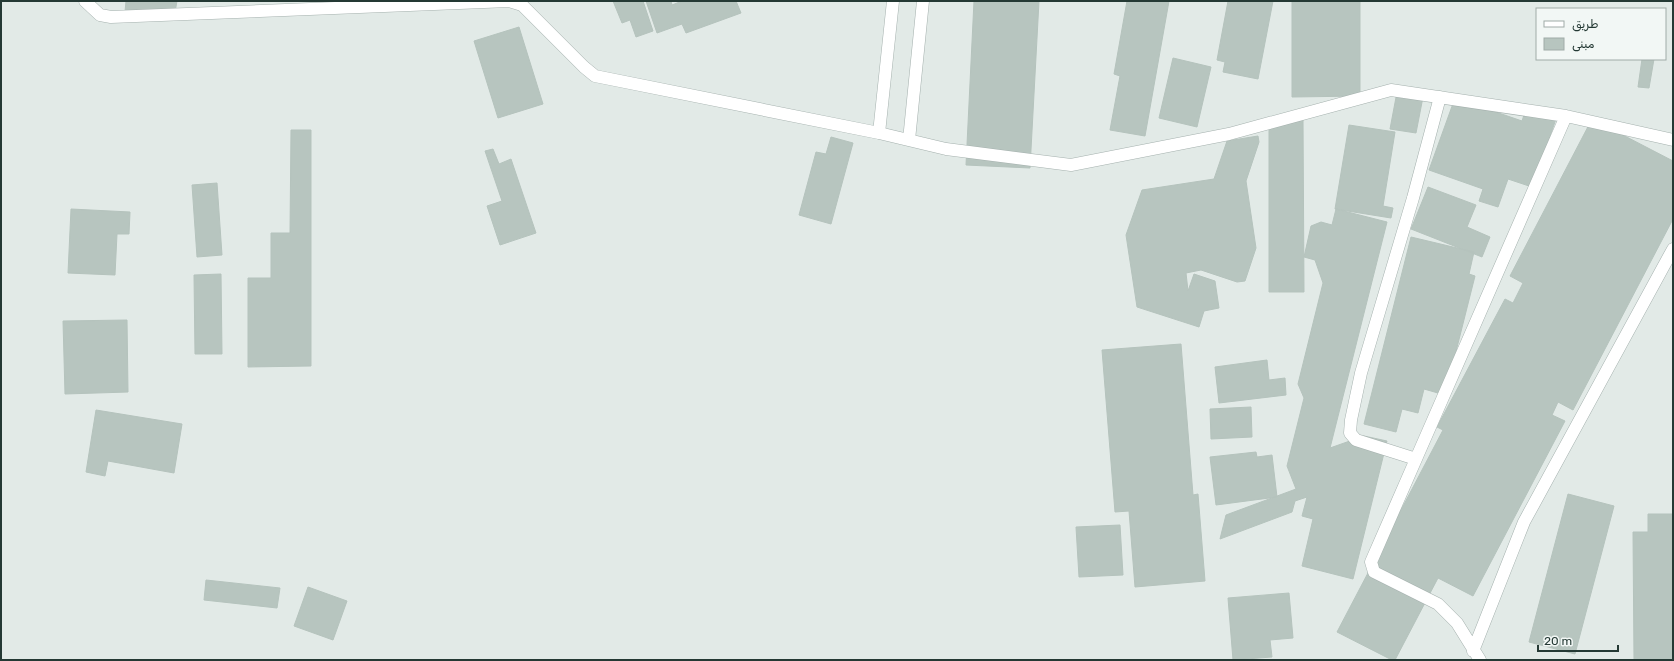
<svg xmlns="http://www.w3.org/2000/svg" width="1674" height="661" viewBox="0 0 1674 661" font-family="Rubik,Cairo,sans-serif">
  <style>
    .building { fill: #b7c5bf; stroke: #b5c3bd }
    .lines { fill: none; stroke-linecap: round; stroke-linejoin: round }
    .minor-casing { stroke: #a5b1ae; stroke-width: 13 }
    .minor { stroke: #fff; stroke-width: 12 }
  </style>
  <rect width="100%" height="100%" fill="#e2eae7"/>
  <path class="building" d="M126 1H177L174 18 125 12Z
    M613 1H643L653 31 636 37 630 20 622 23Z
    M646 1H671L672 5 682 1H736L741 13 686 33 682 24 657 33Z
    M974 1H1039L1030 168 966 165Z
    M1127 1H1169L1145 136 1110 130 1120 76 1114 74Z
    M1228 1H1273L1258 79 1223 72 1225 62 1217 60Z
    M1292 1H1360V96L1292 97Z
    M519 27 543 104 498 118 474 41Z
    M1173 58 1211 67 1197 127 1159 118Z
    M1642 59H1654L1649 88 1638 87Z
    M1397 92 1423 97 1416 133 1390 129Z
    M1455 98 1522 121 1526 109 1556 119 1532 187 1508 179 1498 207 1479 201 1483 189 1429 170Z
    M1269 119H1303L1304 292H1269Z
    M1592 119 1673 161V219L1573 410 1558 402 1552 415 1565 421 1473 596 1438 578 1395 660H1392L1337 632 1443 430 1437 427 1505 299 1513 303 1523 283 1510 276Z
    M1349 125 1395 132 1383 206 1393 208 1391 218 1335 209Z
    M291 130H311V366L248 367V278H271V233H290Z
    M1258 136 1259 142 1246 181 1256 248 1245 281 1237 282 1201 270 1186 273 1188 291 1194 274 1215 281 1219 308 1204 311 1199 327 1137 307 1126 235 1142 190 1214 179 1227 141Z
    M831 137 853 143 831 224 799 215 816 152 826 154Z
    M493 149 499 164 511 159 536 233 500 245 487 206 502 201 485 151Z
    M217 183 222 255 197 257 192 185Z
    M1428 187 1476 205 1467 227 1490 237 1482 257 1411 229Z
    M71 209 130 212 129 234H117L115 275 68 273Z
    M1336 209 1387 222 1330 448 1364 436 1387 441 1353 579 1302 566 1313 519 1302 516 1307 497 1295 501 1292 512 1220 539 1226 515 1296 489 1287 466 1304 398 1298 384 1323 283 1315 260 1304 257 1311 226 1321 222 1332 225Z
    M1411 237 1474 252 1469 274 1475 276 1445 395 1424 389 1418 413 1402 409 1396 432 1364 424Z
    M221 274 222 354H195L194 275Z
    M127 320 128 392 65 394 63 321Z
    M1181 344 1193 495 1198 494 1205 581 1135 587 1129 511 1115 512 1102 350Z
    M1267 360 1269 380 1285 378 1286 395 1219 403 1215 367Z
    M1251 407 1252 437 1211 439 1210 409Z
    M96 410 182 424 174 473 108 461 105 476 86 472Z
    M1256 452 1257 457 1272 455 1277 497 1216 505 1210 457Z
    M1568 494 1614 506 1575 654 1529 642Z
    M1648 514H1673V660H1634L1633 532H1648Z
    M1120 525 1123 575 1079 577 1076 527Z
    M206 580 280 588 277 608 204 600Z
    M308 587 347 601 333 640 294 626Z
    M1289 593 1293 638 1270 640 1272 657 1233 660 1228 598Z"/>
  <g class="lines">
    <g class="minor-casing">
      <path id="minor" d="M85 1 100 15 111 17 509 1 522 5 584 67 595 76 879 133 946 149 1071 165 1229 134 1391 90 1566 116 1673 140
        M1440 97 1413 198 1361 373 1351 420 1350 433 1356 440 1416 459 1371 562 1374 572 1438 604 1457 623 1480 660
        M879 133 893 1
        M909 140 923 1
        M1416 459 1566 116
        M1473 651 1524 522 1673 249"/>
    </g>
    <use href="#minor" class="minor"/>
  </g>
  <rect width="1674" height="661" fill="none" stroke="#243934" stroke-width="4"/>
  <rect x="1536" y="8" width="130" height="52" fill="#f2f7f5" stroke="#a0aba8"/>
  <rect x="1544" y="21" width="20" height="6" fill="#ffffff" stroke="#a0aba8"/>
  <text x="1572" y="28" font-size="12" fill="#243934">طريق</text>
  <rect x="1544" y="38" width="20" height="12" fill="#b7c5bf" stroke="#a0aba8"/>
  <text x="1572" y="48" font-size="12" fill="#243934">مبنى</text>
  <path d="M1538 645v6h80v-6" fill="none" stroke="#243934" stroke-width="2"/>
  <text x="1544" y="645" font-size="12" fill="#243934" stroke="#f2f7f5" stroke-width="3" paint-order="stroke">20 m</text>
</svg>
